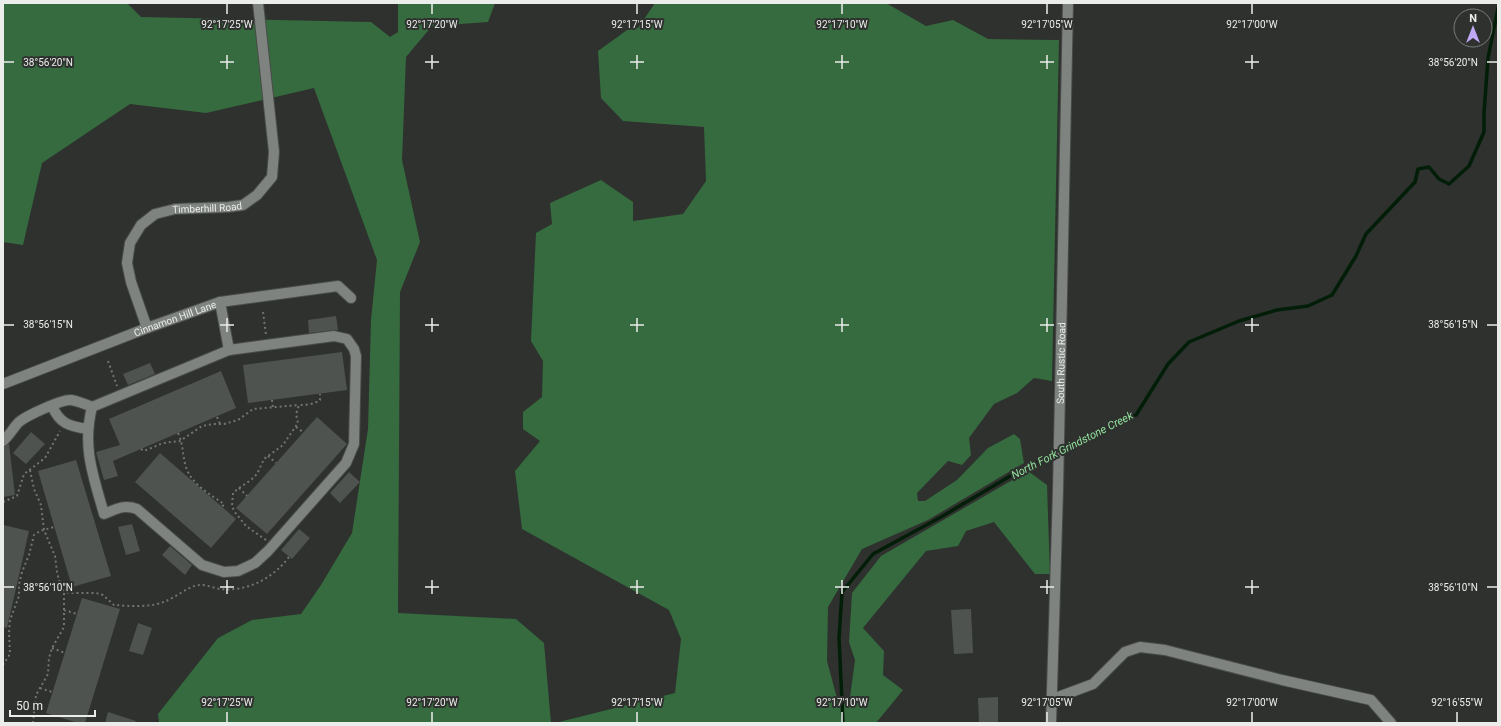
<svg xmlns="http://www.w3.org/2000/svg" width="1501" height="726" viewBox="0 0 1501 726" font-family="Roboto,sans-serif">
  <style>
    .forest { fill: #356b3e }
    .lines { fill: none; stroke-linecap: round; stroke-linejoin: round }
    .stream { stroke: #021e08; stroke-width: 3.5 }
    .building { fill: #4f534f }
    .minor-casing { stroke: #494c49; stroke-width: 12 }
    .path { stroke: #727572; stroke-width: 2; stroke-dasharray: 2 3; stroke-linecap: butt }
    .minor { stroke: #7e837f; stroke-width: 10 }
    .ticks { fill: none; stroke: #ebedeb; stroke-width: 1.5 }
    .labels { text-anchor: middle; stroke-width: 4; stroke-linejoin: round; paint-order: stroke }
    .street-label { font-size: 10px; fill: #ebedeb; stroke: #2e312e }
    .water-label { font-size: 11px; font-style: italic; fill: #93e29e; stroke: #2e312e }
    .ticks-label { font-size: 10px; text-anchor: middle; fill: #ebedeb; stroke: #2e312e; stroke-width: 4; stroke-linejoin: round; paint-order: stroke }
  </style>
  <rect width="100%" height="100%" fill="#2e312e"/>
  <path class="forest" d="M3 3H127L141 17 371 22 390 37 398 32V3H495L488 22 432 26 406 57 402 160 420 242 400 292 398 613 516 619 544 643 551 723H159L158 714 218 638 252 620 301 614 321 585 352 533 368 429 371 320 377 260 314 88 206 113 130 104 42 163 23 245 3 242Z
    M655 3H886L926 26 953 20 988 39 1059 40 1052 381 1034 378 1017 393 994 404 969 438 971 455 962 465 948 461 917 493 918 501H925L957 480 988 448 1014 434 1020 439 1024 463 928 520 862 549 828 607 827 661 838 702 849 705 855 660 849 642 852 593 881 556 1028 471 1047 485 1050 574H1035L994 522 966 531 958 546 926 551 863 628 884 651 883 675 903 690 876 723H555L675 693 681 639 669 610 522 529 515 471 540 441 523 429V412L542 397 543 361 531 341 536 233 552 224 550 203 601 180 633 202V221L683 214 706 181 704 127 623 121 601 98 598 51 627 30 638 28Z"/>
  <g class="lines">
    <path class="stream" d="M843 723 839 638 842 592 873 554 941 517 1017 472 1136 415 1168 364 1189 342 1239 321 1277 310 1308 306 1332 295 1356 256 1366 234 1415 182 1418 169 1429 167 1439 179 1449 184 1469 166 1484 132V113L1488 58 1498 8"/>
  </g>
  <path class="building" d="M336 316 338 330 309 333 308 320Z
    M342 352 347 390 248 403 243 365Z
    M150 363 155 374 128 385 123 374Z
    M221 371 236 408 113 461 118 476 104 480 96 452 120 445 109 419Z
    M317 417 347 444 267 534 236 508Z
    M31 432 45 444 26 464 13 453Z
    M9 444 15 495 3 497V447Z
    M160 453 236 519 211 548 135 482Z
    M76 460 111 576 72 587 38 471Z
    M349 472 360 482 340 503 330 493Z
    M132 524 140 551 126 555 118 527Z
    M3 525 29 531 7 628 3 627Z
    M299 529 310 538 292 559 281 550Z
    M170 546 192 565 185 575 162 555Z
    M82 598 120 609 85 723H78L46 713Z
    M971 609 973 653 954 654 951 610Z
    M138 623 152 628 143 655 129 651Z
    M998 697V723H979L978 698Z
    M108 712 136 721 135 723H105Z"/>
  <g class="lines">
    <g class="minor-casing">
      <g id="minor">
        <path d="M220 302 229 350"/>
        <path id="s1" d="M147 328 131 282 127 263 130 243 141 225 155 214 175 209 228 207 243 205 257 195 272 177 274 152 258 3"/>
        <path d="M334 336 347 339 354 349 356 356 354 444 346 463 268 551 255 563 238 571 224 572 202 565 137 509C124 504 116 509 104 514 93 475 82 447 92 407L229 350Z"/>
        <path id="s2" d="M3 384 147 328 220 302 338 286 351 298"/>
        <path d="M52 406C60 424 69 426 87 429"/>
        <path d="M3 441C10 435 13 428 19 422 26 416 62 399 71 400 78 401 85 404 92 407"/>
        <path d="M1050 700 1093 684 1125 652 1140 647 1165 650 1282 680 1371 700 1391 723"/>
        <path id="s3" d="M1051 723 1058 490 1068 3"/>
      </g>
    </g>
    <path class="path" d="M263 312 266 335
      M108 361 117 386
      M272 400 273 408
      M217 417 220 424
      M296 427 303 432
      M178 433C184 446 182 455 186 467 191 484 211 495 224 504L222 507
      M141 449 144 451 163 443 180 441 202 426 213 424H224L238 420 253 409 299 405
      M268 456 276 463
      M30 470 34 489 41 505 44 530 55 556 57 572 61 588 64 591 69 593H96L103 595 114 605C130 606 151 608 166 601 176 597 189 586 199 585 205 584 213 588 220 589 248 592 273 578 289 557
      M239 488 247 496
      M3 502 17 496 24 474 45 458 60 431
      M266 540 246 526 234 511 232 506 233 493 239 488 251 480 257 474 264 459 283 445 298 423 296 414 299 405C306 405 315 404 320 400V394
      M64 610 77 614
      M52 648 65 653
      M3 665 10 654 9 633 10 620 19 596V584L22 572 29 555 34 535 40 531 54 527
      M40 688 52 692
      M33 723 36 695 48 674 49 658 52 648 64 627V591"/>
    <use href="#minor" class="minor"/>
  </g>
  <path class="ticks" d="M227 4V14M432 4V14M637 4V14M842 4V14M1047 4V14M1252 4V14M227 55V69M432 55V69M637 55V69M842 55V69M1047 55V69M1252 55V69M4 62H14M220 62H234M425 62H439M630 62H644M835 62H849M1040 62H1054M1245 62H1259M1487 62H1497M227 318V332M432 318V332M637 318V332M842 318V332M1047 318V332M1252 318V332M4 325H14M220 325H234M425 325H439M630 325H644M835 325H849M1040 325H1054M1245 325H1259M1487 325H1497M227 580V594M432 580V594M637 580V594M842 580V594M1047 580V594M1252 580V594M4 587H14M220 587H234M425 587H439M630 587H644M835 587H849M1040 587H1054M1245 587H1259M1487 587H1497M227 712V722M432 712V722M637 712V722M842 712V722M1047 712V722M1252 712V722M1457 712V722"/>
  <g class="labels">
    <g class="street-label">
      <text dy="4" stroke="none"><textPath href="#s1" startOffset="180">Timberhill Road</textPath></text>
      <text dy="4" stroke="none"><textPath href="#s2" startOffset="184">Cinnamon Hill Lane</textPath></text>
      <text dy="4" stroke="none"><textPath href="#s3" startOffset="360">South Rustic Road</textPath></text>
    </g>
    <g class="water-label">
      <text transform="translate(1072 445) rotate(-27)" y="4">North Fork Grindstone Creek</text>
    </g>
  </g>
  <g class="ticks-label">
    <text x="227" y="28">92°17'25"W</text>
    <text x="432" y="28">92°17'20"W</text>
    <text x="637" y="28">92°17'15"W</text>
    <text x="842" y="28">92°17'10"W</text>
    <text x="1047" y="28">92°17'05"W</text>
    <text x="1252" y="28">92°17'00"W</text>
    <text x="48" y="66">38°56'20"N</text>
    <text x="1453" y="66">38°56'20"N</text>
    <text x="48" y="328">38°56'15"N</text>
    <text x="1453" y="328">38°56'15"N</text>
    <text x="48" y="591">38°56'10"N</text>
    <text x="1453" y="591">38°56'10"N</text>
    <text x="227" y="706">92°17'25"W</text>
    <text x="432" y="706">92°17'20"W</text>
    <text x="637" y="706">92°17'15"W</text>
    <text x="842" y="706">92°17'10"W</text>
    <text x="1047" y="706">92°17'05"W</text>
    <text x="1252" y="706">92°17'00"W</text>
    <text x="1457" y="706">92°16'55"W</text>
  </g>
  <rect width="1501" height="726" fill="none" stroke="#ebedeb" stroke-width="8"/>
  <g transform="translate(1473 28)"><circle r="19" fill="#2e312e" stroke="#7a7c7a"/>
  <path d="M0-3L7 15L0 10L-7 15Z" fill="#bfa8f4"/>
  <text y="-6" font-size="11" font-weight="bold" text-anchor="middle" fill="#ebedeb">N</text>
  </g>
  <path d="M10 710v6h85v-6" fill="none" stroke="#ebedeb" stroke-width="2"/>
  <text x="16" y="710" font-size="12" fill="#ebedeb" stroke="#2e312e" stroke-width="3" paint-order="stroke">50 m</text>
</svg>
